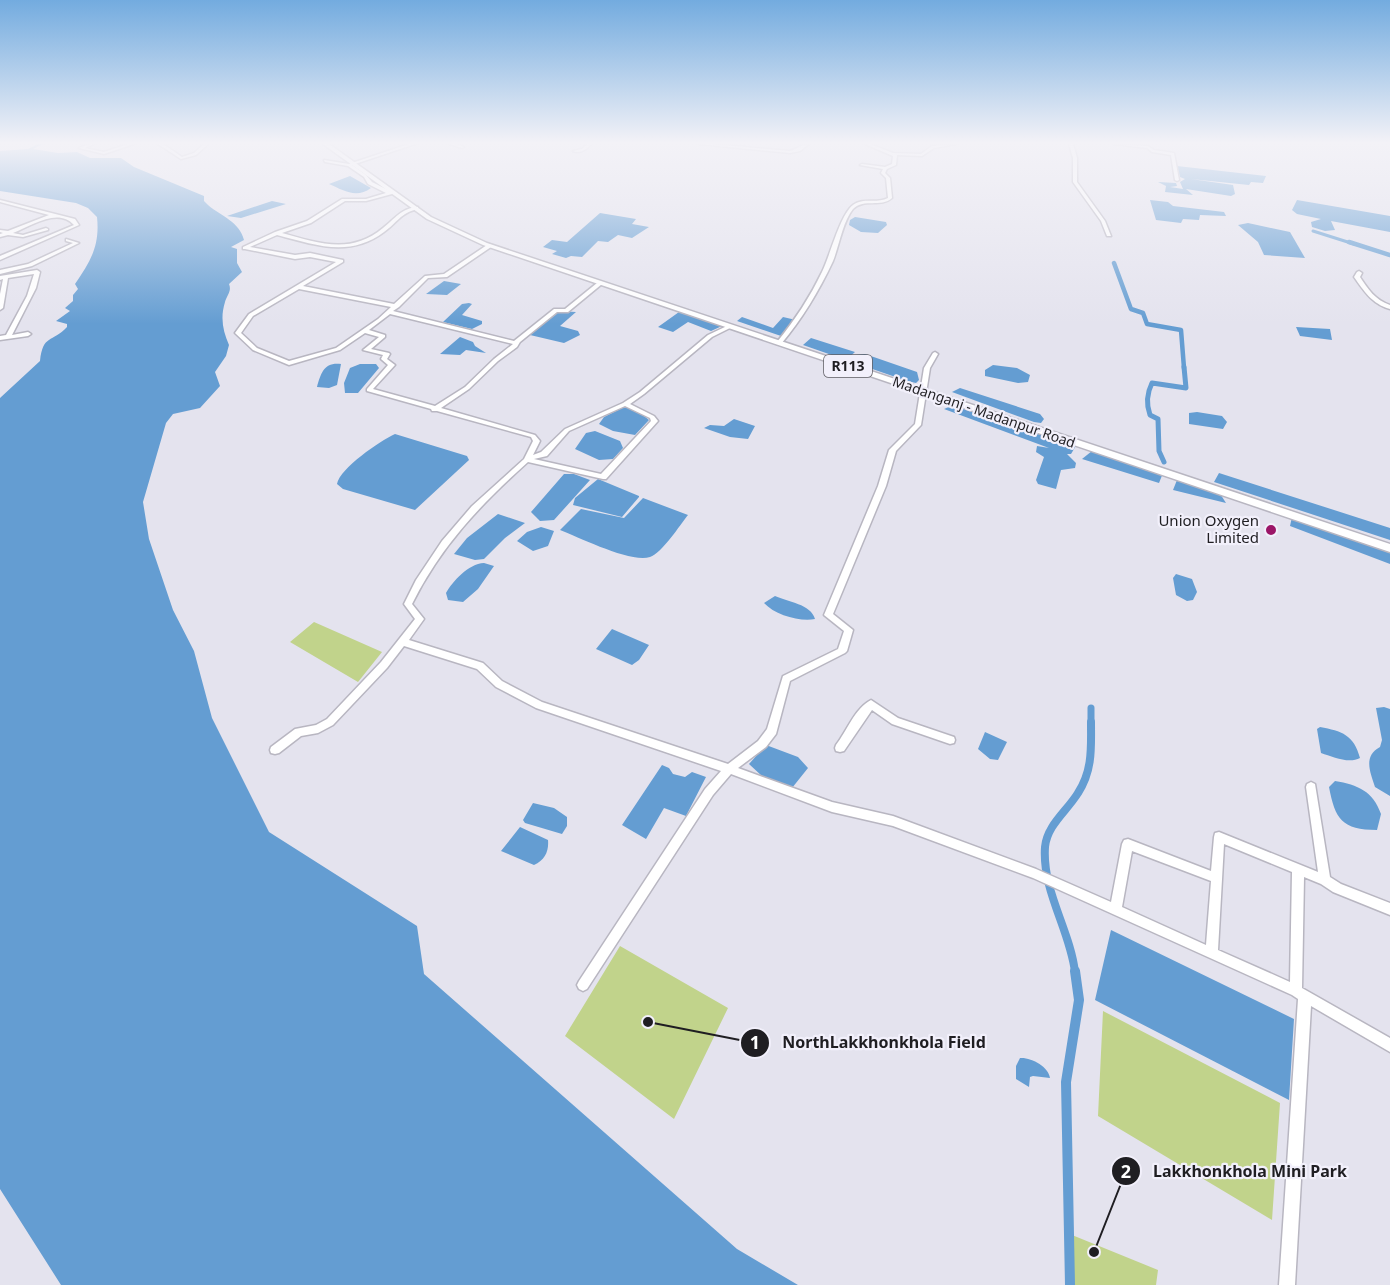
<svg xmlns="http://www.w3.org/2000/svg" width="1390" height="1285" viewBox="0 0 1390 1285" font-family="'Noto Sans',sans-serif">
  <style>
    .green { fill: #c1d38b }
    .water { fill: #649dd2 }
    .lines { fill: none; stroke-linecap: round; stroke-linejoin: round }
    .canal-far5 { stroke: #649dd2; stroke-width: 3 }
    .canal-far4 { stroke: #649dd2; stroke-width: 4.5 }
    .canal-far3 { stroke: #649dd2; stroke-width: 5 }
    .canal-far2 { stroke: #649dd2; stroke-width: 7 }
    .canal-far1 { stroke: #649dd2; stroke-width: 8 }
    .canal { stroke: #649dd2; stroke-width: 10 }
    .minor-casing { stroke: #b8b6c1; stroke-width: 3 }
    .major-casing { stroke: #b8b6c1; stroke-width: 3 }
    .minor { fill: #fff; fill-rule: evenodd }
    .major { fill: #fff; fill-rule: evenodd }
    .poi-dot { fill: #9b1567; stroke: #f2f0fb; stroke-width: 2 }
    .labels { text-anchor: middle; stroke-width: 4.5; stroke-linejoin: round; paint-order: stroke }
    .shield { fill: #f2f0fb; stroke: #5e5d63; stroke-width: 1.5 }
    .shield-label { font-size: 14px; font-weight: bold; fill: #1f1e22 }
    .far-street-label { font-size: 14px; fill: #1f1e22; stroke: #f2f0fb }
    .poi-label { font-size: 15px; fill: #1f1e22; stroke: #f2f0fb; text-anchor: end }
    .leader { fill: none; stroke: #1f1e22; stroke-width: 2 }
    .callout-dot { fill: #1f1e22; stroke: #f2f0fb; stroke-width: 2 }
    .mark-label { font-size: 18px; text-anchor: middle; font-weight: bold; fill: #fff }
    .callout-label { font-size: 16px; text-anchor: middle; font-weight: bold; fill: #1f1e22; stroke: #f2f0fb; stroke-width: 4.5; stroke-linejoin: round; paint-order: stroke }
  </style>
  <rect width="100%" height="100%" fill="#e4e3ee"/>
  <path class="green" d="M314 622 382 652 358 682 290 642Z
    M620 946 728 1008 674 1119 565 1036Z
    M1103 1011 1280 1103 1272 1220 1098 1116Z
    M1072 1235 1158 1270 1156 1285H1073Z"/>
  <path class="water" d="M38 144H43L33 149 58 153 77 152 90 158H121L134 167 204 196V201L208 205C222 217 239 221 244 240L231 247 237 249V263L242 272 229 284C232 291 227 295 225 302 220 318 223 331 229 345L226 356 215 372 220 386 200 408 173 414 166 423 143 502 149 539 173 610 194 651 212 718 269 832 417 926 424 974 737 1249 798 1285H61L0 1189V398L40 361C43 334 52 343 67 327V324L56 321 70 311 65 308 73 301V295L78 289 75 284C91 261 100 245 97 217L88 208 76 203 0 191V151L28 149Z
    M1177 166 1266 176 1263 183 1251 182 1249 185 1191 179 1233 185 1235 194 1231 196 1186 189 1193 195 1165 192 1166 186 1158 182 1176 183 1177 186 1170 187 1183 189 1180 182 1185 179 1180 177Z
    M350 176 371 188C356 199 343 190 329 184Z
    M1150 200 1168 202 1173 206 1224 212 1226 216 1200 215 1199 220 1183 219 1181 223 1156 220Z
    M1297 200 1390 216V232L1331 221 1335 230 1325 231 1312 227 1311 222 1321 219 1297 214 1292 210Z
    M272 201 286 204 241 218 227 216Z
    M600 213 636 219 632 224 649 227 632 238 618 235 608 242 598 241 582 257 571 256 566 258 552 254 557 251 543 247 552 240 567 242Z
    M855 217 886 222 887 225 878 233 861 232 849 225 850 220Z
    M1248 223 1290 232 1305 258 1264 255 1258 242 1238 225Z
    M444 281 461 284 447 295 426 294Z
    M469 303 472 304 462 315 482 321V324L472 329 443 322 462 304Z
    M558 311 576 312 560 326 578 331 580 335 564 343 530 335Z
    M679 312 722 326 711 331 688 322 673 332 658 327Z
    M742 317 773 328 783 317 796 320 781 336 737 321Z
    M1296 327 1330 329 1332 340 1300 336Z
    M460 337 473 342 475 346 486 353 466 350 460 355 440 354Z
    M811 338 855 352 846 360 803 345Z
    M865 354 917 372 919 380 916 383 907 381 855 363 856 355Z
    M341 364 337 385 329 388 317 387C321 373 324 362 341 364Z
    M360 364H376L379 368 358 393H345L344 383 350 368Z
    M993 365 1017 368 1030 375 1028 382 1018 383 985 376V370Z
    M960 388 1040 414 1044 419 1041 423 1034 422 952 392Z
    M956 404 1077 444 1071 454H1067L1076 463 1075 468 1061 470 1056 489 1038 484 1036 480 1044 457 1036 452 1037 446 1049 448 944 409Z
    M624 407 638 411 649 420 635 435 613 431 599 424 604 417Z
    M1197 412 1222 416 1227 422 1223 429 1189 424V413Z
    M734 419 755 426 748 439 730 437 704 428 710 425 724 426Z
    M595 431 620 441 623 448 613 459 599 460 575 449 586 433Z
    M395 434 467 456 469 460 415 510 343 489 337 484C340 468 380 441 395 434Z
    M1092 451 1163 473 1159 483 1082 459Z
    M1219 473 1390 528V540L1214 482Z
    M564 474H574L590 480 554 520 540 521 531 512Z
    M598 479 639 496V497L622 517 573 505 575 498Z
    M1177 480 1219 492 1226 503 1173 490Z
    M643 498 688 515C680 525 662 553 650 557 630 563 581 538 560 530L581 509 624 518Z
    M498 514 525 523 505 538 484 559 475 560 454 554 467 538Z
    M1292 517 1390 553V564L1290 526Z
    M541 527 554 531 548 546 533 551 517 541 527 532Z
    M484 563 494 566 478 589 463 602 448 600 446 593C453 581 468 564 484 563Z
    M1176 574 1192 579 1197 592 1193 600 1187 601 1176 595 1173 578Z
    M775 596C788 602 811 604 815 619 800 622 775 615 764 603Z
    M612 629 649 645 639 660 632 665 596 649Z
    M1384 707 1390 709V796L1375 787C1370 772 1363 756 1380 747L1382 740 1376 708Z
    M1320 727C1342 731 1354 735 1360 758 1349 764 1333 757 1321 753L1317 729Z
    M985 732 1007 742 998 760 990 759 978 749Z
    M766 745 798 757 808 768 792 788 763 777 749 764Z
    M662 765 669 768 673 774 685 777 692 772 706 777 686 816 664 808 646 839 622 825Z
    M1335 781C1358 785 1373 791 1381 814L1377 830C1342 830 1335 819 1329 787Z
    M533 803 554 808 567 817V826L562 834 525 823 523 820Z
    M520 827 548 840C549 851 545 860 534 865L501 851Z
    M1111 930 1294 1019 1289 1100 1095 1000Z
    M1020 1058C1031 1057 1049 1067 1050 1078L1033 1076 1030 1077 1029 1087 1016 1079V1066Z"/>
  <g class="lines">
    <path class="canal-far5" d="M1313 231 1354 244"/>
    <path class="canal-far4" d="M1349 242 1390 255
      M1114 263 1131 309 1143 313 1147 324 1181 330 1184 368"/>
    <path class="canal-far3" d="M1164 462 1159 451 1158 419 1150 415C1146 404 1147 393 1152 383L1186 388 1184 367"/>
    <path class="canal-far2" d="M1091 708V723"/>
    <path class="canal-far1" d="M1075 972C1070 930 1042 891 1045 847 1047 825 1067 811 1078 793 1093 770 1091 747 1091 722"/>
    <path class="canal" d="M1070 1285 1066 1082 1079 1000 1075 971"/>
    <g class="minor-casing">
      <path id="minor" d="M89 144H94L85 148 104 152 128 144H134L104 154 79 148Z
        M158 144H163L182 157 194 153 204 144H208L196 155 181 159Z
        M409 144H415L352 165 366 175 372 182 392 192V194L366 201H345L311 223 282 233C318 243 351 255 383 228 395 219 401 208 418 207V209C400 213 397 223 384 232 349 258 316 245 277 235L250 247 295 255 310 253 343 260V262L303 286 394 304 425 276 444 274 487 245H491V247L447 277 428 278 399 307 393 311 514 341 554 309H565L597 283 602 284 568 312H557L520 342 517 347 498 361 469 389 441 408 535 435 540 441 533 455 541 452 565 429 623 403 640 392 708 335 727 326 732 327 712 337 644 394 630 404 654 416 658 421 606 479H603L528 462C480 505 441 546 412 604L424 619 409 640 483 663 502 681 542 702 728 764 758 741 767 729 783 676 838 649 844 631 824 615 878 486 889 450 915 424 924 368 933 353 935 352 938 354 930 368 921 425 896 451 886 486 833 614 853 630 847 651 845 653 790 681 776 734 766 747 738 768 832 802 893 816 1036 869 1111 902 1122 844 1124 840 1128 839 1211 871 1214 837 1215 833 1219 832 1318 872 1306 787 1307 784 1311 782 1315 784 1330 877 1341 884 1390 903V915L1333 892 1321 884 1304 877 1302 988 1390 1038V1052L1311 1006 1295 1285H1279L1298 999 1292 995 1033 878 893 826 832 812 731 774 713 795 587 989 583 991 579 989 577 985 579 981 705 789 721 771 536 708 496 687 477 669 404 646 387 668 333 725 318 733 301 736 279 753 275 754 271 753 270 750 271 747 295 729 316 725 327 719 381 662 415 619 404 604 416 580 442 541 472 506 524 459 533 441 531 437 437 411H432L431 409 367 391V389L388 365 381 359 383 355 363 350 379 337 365 333 340 350 289 365 253 350 235 333 249 314 336 262 310 257 295 259 245 249H243V247L275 232 307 221 342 199H366L386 193 368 184 364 177 348 166 325 162 324 160 349 164ZM299 289 391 307 378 319 336 348 289 361 257 348 241 333 253 316ZM390 314 513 344 494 359 465 387 435 406 373 389 395 365 387 359 390 354 389 353 371 349 385 337V335L369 330ZM625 406 650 418 651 421 601 474 534 459 547 456 569 431ZM1224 844 1292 872 1290 982 1218 950ZM1132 851 1211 881 1206 945 1122 907Z
        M450 144H456L464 147 462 148Z
        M587 144H591C586 150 580 154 573 151L582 149Z
        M699 144H713L790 151C797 149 802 144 809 144L800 151 790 153Z
        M865 144H870L893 153 921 154 932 146 956 144 934 148 922 156 897 155 896 165 887 169 885 173 890 178 892 198C881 208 864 198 853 209 843 221 839 246 833 261 819 291 802 319 781 344H777V342C795 320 810 297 822 272 830 256 840 215 853 205 863 197 877 204 888 198L886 178 881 173 883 169 860 165 862 164 885 167 892 164 893 156Z
        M1069 144H1073L1077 158V182L1105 221 1111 236H1107L1101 221 1073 182V158Z
        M1113 144 1148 146 1154 150 1174 153 1179 180 1177 181 1175 180 1171 155 1152 152 1147 148Z
        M0 200 75 219 79 225 0 260V256L74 225C58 207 31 226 13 233L23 235 46 228 48 229V230L23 237 8 235 0 237V234L3 233 0 232V230L8 231 49 215 0 202Z
        M66 239 79 243 32 266 0 274V270L28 264 73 243 66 241Z
        M37 270 40 272 36 288 12 335 28 332 31 334 28 336 0 340V336L6 335 27 296 34 274 8 278 3 308 0 310V294L3 279 0 280V276Z
        M1359 271 1362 273 1360 277C1368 289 1375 300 1390 305V309C1372 304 1364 291 1354 277L1357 272Z
        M871 700 898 718 954 737 955 740 954 743 950 744 892 724 872 710 844 751 840 752 836 751 835 748 836 745C847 731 855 708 871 700Z"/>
    </g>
    <g class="major-casing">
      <path id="major" d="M323 144H329L431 217 487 243 1390 544V552L483 245 427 219Z"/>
    </g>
    <use href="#minor" class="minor"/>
    <use href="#major" class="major"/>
  </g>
  <linearGradient id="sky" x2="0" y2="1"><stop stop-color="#73abdf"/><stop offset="0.44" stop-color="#f3f2f7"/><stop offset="1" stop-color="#f3f2f7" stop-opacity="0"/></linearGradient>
  <rect width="1390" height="324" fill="url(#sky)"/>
  <circle class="poi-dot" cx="1271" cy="530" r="6"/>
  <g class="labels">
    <rect class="shield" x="824" y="355" width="48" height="22" rx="4.5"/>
    <g class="shield-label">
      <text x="848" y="371">R113</text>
    </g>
    <g class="far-street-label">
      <text transform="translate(984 412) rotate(19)" y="5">Madanganj - Madanpur Road</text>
    </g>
    <g class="poi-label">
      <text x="1259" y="526">Union Oxygen<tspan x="1259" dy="17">Limited</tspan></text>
    </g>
  </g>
  <path class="leader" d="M648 1022L755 1043M1094 1252L1126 1171"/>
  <g class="callout-dot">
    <circle cx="648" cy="1022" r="6"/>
    <circle cx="1094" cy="1252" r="6"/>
    <circle cx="755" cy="1043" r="15"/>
    <circle cx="1126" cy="1171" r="15"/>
  </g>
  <g class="mark-label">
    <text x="755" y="1049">1</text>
    <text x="1126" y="1178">2</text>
  </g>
  <g class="callout-label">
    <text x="884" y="1048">NorthLakkhonkhola Field</text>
    <text x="1250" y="1177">Lakkhonkhola Mini Park</text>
  </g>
</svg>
